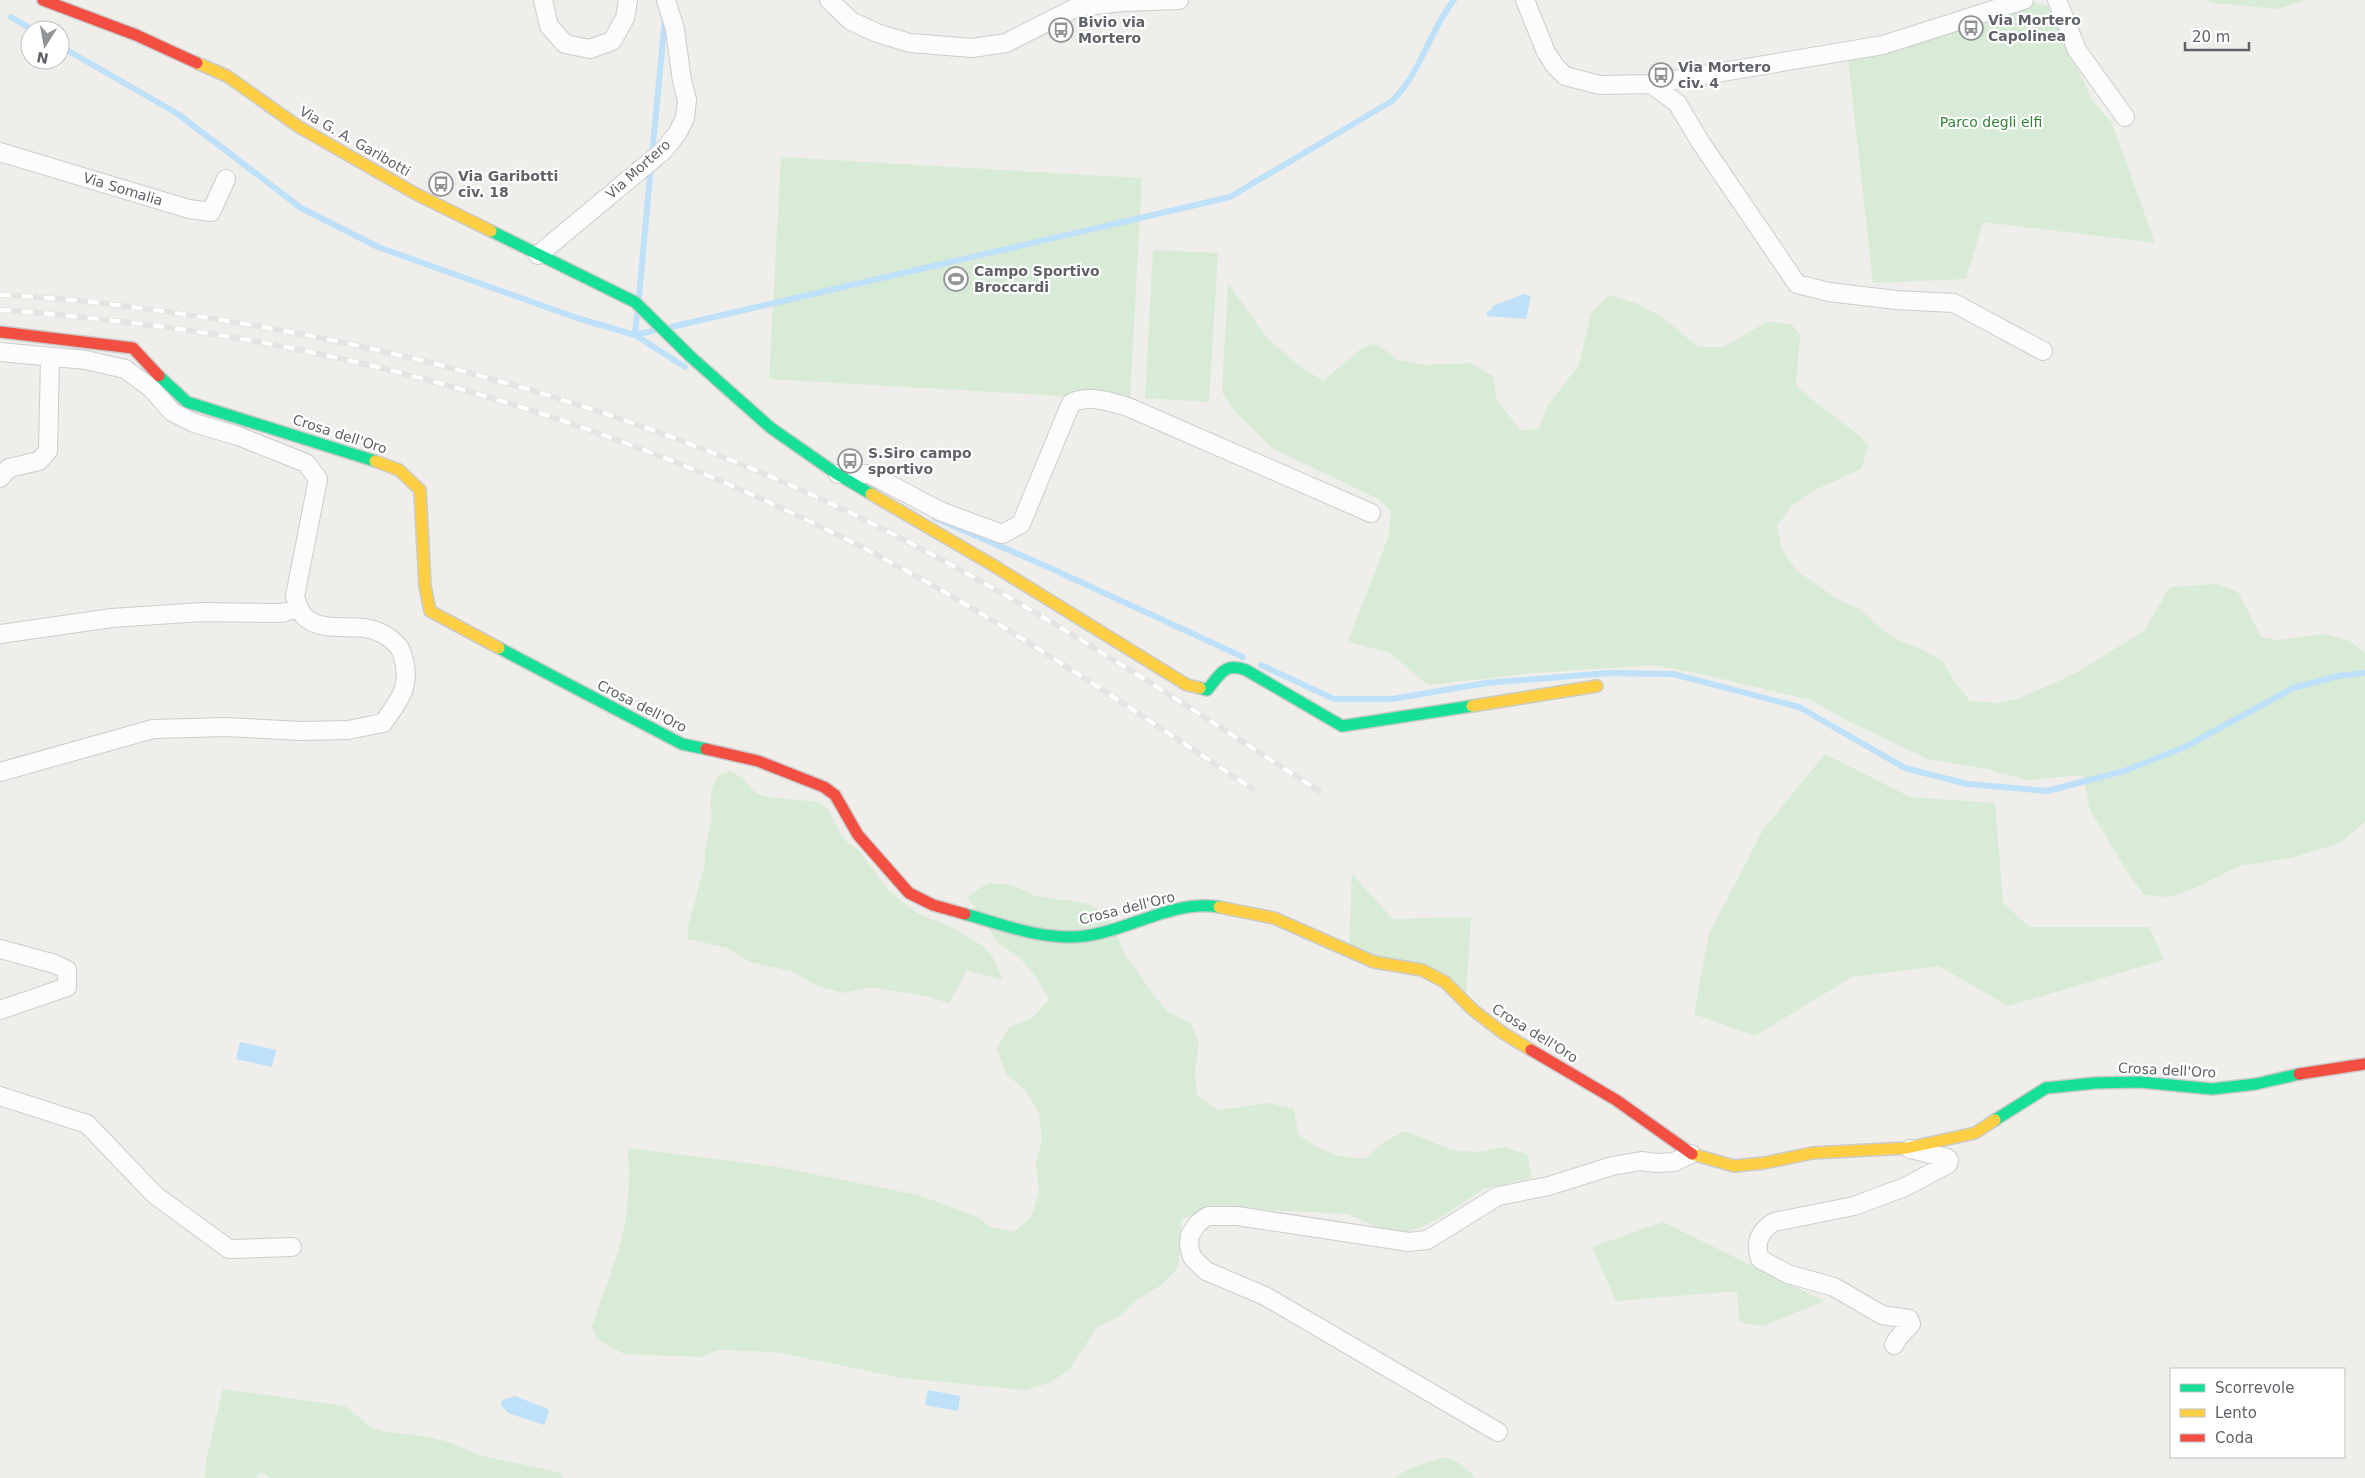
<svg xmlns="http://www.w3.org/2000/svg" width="2365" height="1478" viewBox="0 0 2365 1478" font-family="'DejaVu Sans',sans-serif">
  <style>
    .green { fill: #d8ebd6 }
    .water { fill: #bfe0f9 }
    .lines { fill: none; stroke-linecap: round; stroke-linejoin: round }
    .stream { stroke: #bfe0f9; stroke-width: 6 }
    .street-casing { stroke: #cbcccc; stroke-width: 20 }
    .fast-casing { stroke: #cacacb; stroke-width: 14 }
    .slow-casing { stroke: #cacacb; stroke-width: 14 }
    .jam-casing { stroke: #cacacb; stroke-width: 14 }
    .street { stroke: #fdfcfc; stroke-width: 18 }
    .fast { stroke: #16e098; stroke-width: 11 }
    .slow { stroke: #ffcf43; stroke-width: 11 }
    .jam { stroke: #f24e42; stroke-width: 11 }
    .rail-casing { stroke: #e4e4e4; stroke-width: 5.5 }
    .rail { stroke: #fff; stroke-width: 4; stroke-dasharray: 11; stroke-linecap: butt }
    .labels { text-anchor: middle; stroke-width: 4.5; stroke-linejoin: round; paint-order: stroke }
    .poi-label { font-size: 14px; font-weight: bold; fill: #5f6368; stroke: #fff; text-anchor: start }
    .park-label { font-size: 14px; fill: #348238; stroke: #fff }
    .street-label { font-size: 14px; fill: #5f6368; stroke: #fff }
  </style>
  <rect width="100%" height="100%" fill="#efeeea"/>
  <path class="green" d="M2204 0H2306L2277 9 2213 3Z
    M2034 3 2048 6 2092 100 2112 123 2155 243 1983 222 1966 279 1873 283 1848 59 1892 49Z
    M781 157 1142 178 1130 400 769 379Z
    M1153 250 1218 253 1209 402 1145 398Z
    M1228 283 1268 339 1301 367 1323 381 1362 348 1373 344 1378 345 1398 360 1423 365 1470 363 1493 376 1497 400 1521 431 1539 428 1548 405 1579 365 1591 313 1609 295 1638 304 1660 316 1699 347H1724L1768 321 1792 325 1800 335 1796 385C1818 407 1846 422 1869 445L1861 469 1813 491 1792 506 1777 526 1782 549 1796 570 1837 599 1860 609 1878 626 1897 640 1919 648 1943 661 1954 681 1970 701 1996 703 2020 698 2074 674 2144 631 2170 587 2216 584 2238 592 2261 637 2277 640 2325 634 2350 641 2365 653V822L2340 843 2291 858 2239 866 2193 889 2169 897 2144 895 2129 875 2090 810 2083 775 2028 780 1987 769 1928 759 1848 721 1811 700 1705 675 1654 665 1535 673 1428 685 1390 653 1348 642 1389 535 1391 511 1378 499 1274 449 1236 413 1222 392Z
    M1825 754 1910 797 1995 803 2003 902 2029 927H2149L2164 960 2008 1006 1939 966 1852 977 1755 1036 1694 1014 1709 934 1763 830Z
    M730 771 741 777 757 794 769 797 818 802 829 810 840 834 848 843 859 850 888 890 918 914 952 927 984 947 992 956 1003 980 967 970 949 1003 924 996 870 987 844 993 817 986 791 971 750 962 727 948 688 939V926L705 864V851L712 816 710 802 713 786 719 775Z
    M1352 874 1393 919 1471 917 1466 996 1349 947Z
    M988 883 1012 885 1035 896 1086 903 1109 916 1125 954 1153 994 1168 1012 1191 1023 1199 1045 1195 1071 1197 1096 1218 1110 1269 1103 1294 1109 1298 1134C1322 1152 1336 1157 1365 1159L1384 1142 1405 1131 1452 1150 1478 1152 1502 1147 1527 1154 1532 1178 1483 1189 1443 1216 1420 1228 1395 1235 1348 1214 1231 1208 1206 1210 1182 1219 1178 1268 1160 1286 1138 1299 1121 1316 1097 1327 1069 1370 1049 1383 1025 1390 902 1378 775 1352 717 1350 702 1357 624 1354 597 1339 592 1327C600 1302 610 1277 618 1251 629 1218 630 1182 628 1148L777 1167 918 1195 978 1217 990 1227 1014 1232 1032 1216 1039 1191 1036 1164 1042 1138 1039 1112 1025 1090 1006 1074 997 1048 1010 1027 1032 1018 1049 1000 1037 978 1020 958 998 943 967 897Z
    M1663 1222 1824 1301 1763 1326 1739 1322 1737 1291 1616 1301 1592 1247Z
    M223 1389 345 1406 372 1428 386 1432 425 1436 452 1443 479 1455 557 1472 563 1476 562 1478H271L260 1472 256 1478H205L206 1460Z
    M1445 1457C1458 1461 1466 1467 1475 1478H1394L1410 1468Z"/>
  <path class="water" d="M1524 294 1531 296 1526 319 1487 316V311L1491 310 1493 306Z
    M240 1042 276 1050 272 1067 236 1059Z
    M928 1390 960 1396 958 1411 925 1405Z
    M515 1396 548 1409 549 1412 544 1425 508 1413 501 1405 502 1400Z"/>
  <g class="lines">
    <path class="stream" d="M11 17 33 30
      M60 46 178 114 301 208 378 247 577 318 635 335 685 367
      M652 155 665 18
      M639 297 651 165
      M671 327 1230 197 1392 101C1421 73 1429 31 1454 0
      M635 335 656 330
      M635 335 637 314
      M935 518 1050 568 1243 657
      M1261 665 1334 699H1392L1486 683 1608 673 1673 674 1799 707 1905 768 1967 784 2047 791 2124 771 2185 747 2293 688 2338 676 2365 673"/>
    <g class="street-casing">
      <path id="street" d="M543 0 549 26 565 44 590 49 612 41 625 18 628 0
        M829 0 851 21 877 33 910 43 972 48 1006 43 1077 7 1123 2 1179 0
        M1525 0 1546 52 1555 66 1565 76 1600 85 1651 84 1883 45 2024 0
        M2057 0 2077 50 2125 117
        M1651 84 1677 103 1701 143 1797 284 1829 292 1896 300 1954 303 2043 351
        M0 152 189 209 211 212 226 179
        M538 255 663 151 677 134 685 118 687 100 682 81 675 29 666 0
        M0 352 86 360 125 369 152 389 172 412 194 423 238 436 306 463 318 479 295 596C297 604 300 614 307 619 332 636 360 618 388 637 397 644 400 646 403 657 412 686 399 701 383 723L348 730 301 731 226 727 153 729 0 772
        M838 474H870L940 511 1002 534 1021 524 1071 403C1089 394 1110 402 1128 407L1371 513
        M0 478 9 468 39 461 48 451 50 357
        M0 634 112 618 202 612 282 613 298 608
        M0 949 55 964 67 970V987L0 1010
        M0 1096 87 1124 155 1195 229 1249 292 1247
        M1894 1345 1898 1338 1911 1324 1909 1319 1882 1315 1834 1287 1788 1274 1760 1259C1754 1242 1760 1231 1774 1222L1854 1206 1905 1187 1948 1164 1949 1160 1947 1158 1910 1149
        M1498 1432 1265 1296 1206 1271 1192 1257 1189 1246 1190 1235 1198 1223 1208 1216H1237L1409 1242 1427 1240 1498 1196 1549 1186 1612 1166 1641 1161 1657 1163 1674 1162 1691 1154"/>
    </g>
    <g class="fast-casing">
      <path id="fast" d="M491 231 635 302 691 357 771 428 837 474 871 494
        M159 376 187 402 375 461
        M499 648 682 744 706 749
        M1200 688 1207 690C1220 675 1224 662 1246 670L1342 726 1472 706
        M965 914C1004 925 1044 941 1085 936 1128 931 1174 899 1219 907
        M1995 1120 2046 1088 2095 1083 2140 1082 2212 1089 2256 1084 2299 1074"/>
    </g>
    <g class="slow-casing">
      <path id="slow" d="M197 63 227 76 299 127 416 194 491 231
        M375 461 399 470 420 490 425 586 430 611 499 648
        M871 494 991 564 1187 685 1200 688
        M1472 706 1597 686
        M1219 907 1274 918 1374 962 1422 970 1445 982 1473 1010 1503 1033 1531 1050
        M1692 1154 1734 1166 1764 1163 1812 1153 1907 1148 1975 1133 1995 1120"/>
    </g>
    <g class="jam-casing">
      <path id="jam" d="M43 0 136 35 197 63
        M0 332 133 348 159 376
        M706 749 758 761 824 787 835 795 858 835 909 893 933 905 965 914
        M1531 1050 1616 1100 1692 1154
        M2299 1074 2365 1064"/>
    </g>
    <use href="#street" class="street"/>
    <use href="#fast" class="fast"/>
    <use href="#slow" class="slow"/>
    <use href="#jam" class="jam"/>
    <g class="rail-casing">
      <path id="rail" d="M0 295C77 298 152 309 228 321 455 358 683 427 889 532 1038 608 1178 700 1319 791
        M0 310C29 311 59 315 88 318 362 345 632 427 875 554 1007 623 1129 708 1253 789"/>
    </g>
    <use href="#rail" class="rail"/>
  </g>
  <defs>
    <g id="bus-ring" transform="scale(1.25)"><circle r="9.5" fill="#fff" stroke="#919496" stroke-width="1.5"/><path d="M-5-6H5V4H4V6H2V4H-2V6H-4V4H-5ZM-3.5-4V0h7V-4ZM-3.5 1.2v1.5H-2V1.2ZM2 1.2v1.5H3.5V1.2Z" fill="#919496"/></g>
    <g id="stadium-ring" transform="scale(1.25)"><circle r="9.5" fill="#fff" stroke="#919496" stroke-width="1.5"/><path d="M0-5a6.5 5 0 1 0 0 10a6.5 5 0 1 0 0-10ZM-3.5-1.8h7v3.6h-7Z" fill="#919496"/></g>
  </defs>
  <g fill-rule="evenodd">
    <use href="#bus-ring" x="1971" y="28"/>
    <use href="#bus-ring" x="1061" y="30"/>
    <use href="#bus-ring" x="1661" y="75"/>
    <use href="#bus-ring" x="441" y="184"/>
    <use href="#stadium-ring" x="956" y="279"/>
    <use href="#bus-ring" x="850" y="461"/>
  </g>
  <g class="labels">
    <g class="poi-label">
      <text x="1988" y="25">Via Mortero<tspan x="1988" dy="16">Capolinea</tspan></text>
      <text x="1078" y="27">Bivio via<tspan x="1078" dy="16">Mortero</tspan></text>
      <text x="1678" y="72">Via Mortero<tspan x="1678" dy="16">civ. 4</tspan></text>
      <text x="458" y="181">Via Garibotti<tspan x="458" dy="16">civ. 18</tspan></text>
      <text x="974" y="276">Campo Sportivo<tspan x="974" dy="16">Broccardi</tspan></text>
      <text x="868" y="458">S.Siro campo<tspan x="868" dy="16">sportivo</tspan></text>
    </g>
    <g class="park-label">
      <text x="1991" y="127">Parco degli elfi</text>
    </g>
    <g class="street-label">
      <text transform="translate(355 141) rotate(30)" y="5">Via G. A. Garibotti</text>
      <text transform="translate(638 169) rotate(-42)" y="5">Via Mortero</text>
      <text transform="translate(123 189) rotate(17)" y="5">Via Somalia</text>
      <text transform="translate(340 434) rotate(18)" y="5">Crosa dell'Oro</text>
      <text transform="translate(642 706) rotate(27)" y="5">Crosa dell'Oro</text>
      <text transform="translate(1127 908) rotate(-14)" y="5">Crosa dell'Oro</text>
      <text transform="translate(1535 1033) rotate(32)" y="5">Crosa dell'Oro</text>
      <text transform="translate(2167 1070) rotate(3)" y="5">Crosa dell'Oro</text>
    </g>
  </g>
  <rect x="2170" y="1368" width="175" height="90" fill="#ffffff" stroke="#bfc1c3"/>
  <rect x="2180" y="1384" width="25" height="8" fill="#16e098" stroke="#bfc1c3"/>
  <text x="2215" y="1393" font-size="15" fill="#5f6368">Scorrevole</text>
  <rect x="2180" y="1409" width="25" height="8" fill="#ffcf43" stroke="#bfc1c3"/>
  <text x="2215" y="1418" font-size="15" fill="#5f6368">Lento</text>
  <rect x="2180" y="1434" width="25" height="8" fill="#f24e42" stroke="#bfc1c3"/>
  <text x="2215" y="1443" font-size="15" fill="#5f6368">Coda</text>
  <g transform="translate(45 45) rotate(191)"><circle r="24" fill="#ffffff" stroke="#bfc1c3"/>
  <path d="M0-4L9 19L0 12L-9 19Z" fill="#919496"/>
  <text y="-8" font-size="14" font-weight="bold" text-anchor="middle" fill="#5f6368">N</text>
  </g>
  <path d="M2185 42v8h64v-8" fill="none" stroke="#5f6368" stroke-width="2.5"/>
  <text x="2192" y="42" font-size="15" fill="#5f6368" stroke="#ffffff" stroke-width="4" paint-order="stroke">20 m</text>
</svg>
